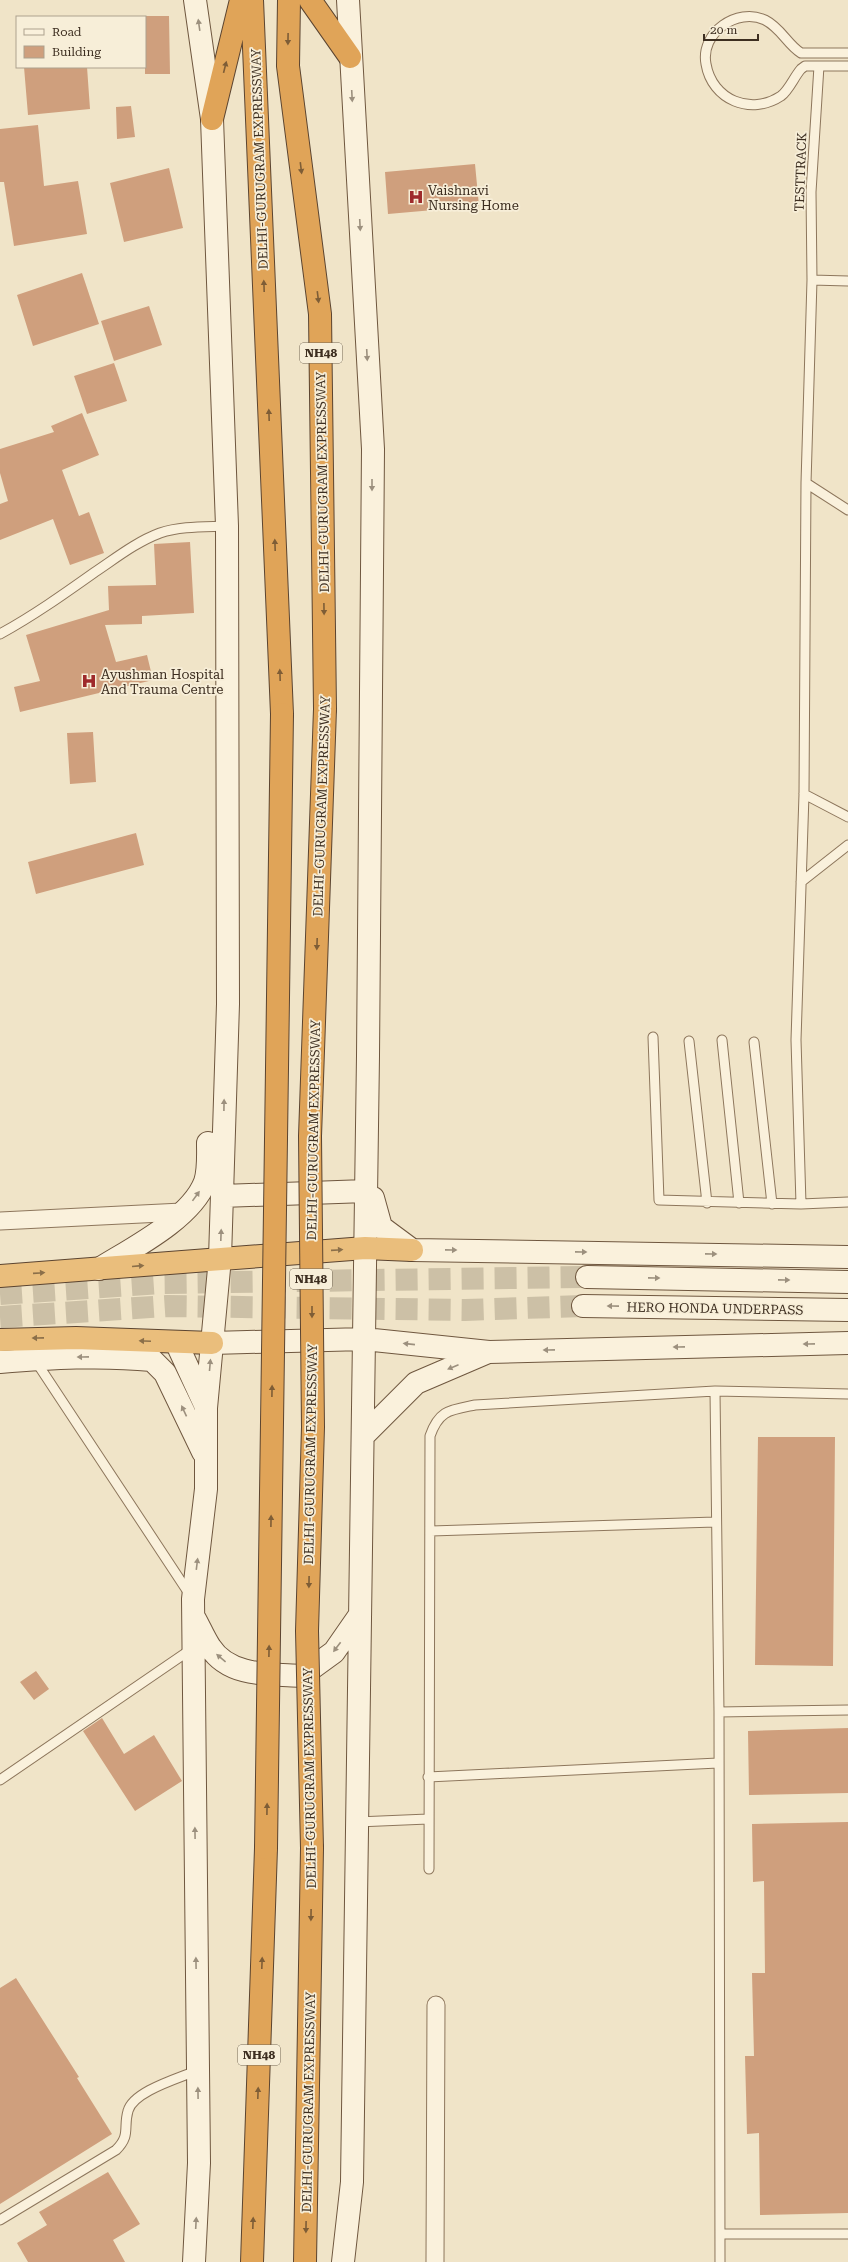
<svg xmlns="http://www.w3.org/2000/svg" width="848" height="2262" viewBox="0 0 848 2262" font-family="'Roboto Serif',serif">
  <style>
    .building { fill: #cf9f7d }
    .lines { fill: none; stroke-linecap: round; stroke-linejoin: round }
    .secondary-tunnel { stroke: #ccc0a6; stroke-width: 22; stroke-dasharray: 22 11; stroke-linecap: butt }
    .service-casing { stroke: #8d765c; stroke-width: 11 }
    .minor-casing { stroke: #8d765c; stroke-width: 19 }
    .secondary-casing { stroke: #6f573f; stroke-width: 24 }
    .trunk-casing { stroke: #5b4430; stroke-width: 24 }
    .motorway-casing { stroke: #5b4430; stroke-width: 24 }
    .service { stroke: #faf1dc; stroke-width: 9 }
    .minor { stroke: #faf1dc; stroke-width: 17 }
    .secondary { stroke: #faf1dc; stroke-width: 22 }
    .trunk { stroke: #eabe7c; stroke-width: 22 }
    .motorway { stroke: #e0a458; stroke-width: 22 }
    .motorway-bridge-casing { stroke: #5b4430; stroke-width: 24; stroke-linecap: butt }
    .motorway-bridge { stroke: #e0a458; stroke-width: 22 }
    .oneway { fill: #9c907e }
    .oneway2 { fill: #7e5d36 }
    .oneway3 { fill: #8b6f49 }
    .labels { text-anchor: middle; stroke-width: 3.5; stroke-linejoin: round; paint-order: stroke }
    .shield { fill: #f7eed8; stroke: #756857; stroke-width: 1 }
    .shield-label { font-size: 12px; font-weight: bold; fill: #3d2e20 }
    .street-label { font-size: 13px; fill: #3d2e20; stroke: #f7eed8 }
    .poi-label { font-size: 13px; fill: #3d2e20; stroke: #f7eed8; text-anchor: start }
  </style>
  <rect width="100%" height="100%" fill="#f0e4c8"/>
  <path class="building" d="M145 16H169L170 74H145Z
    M24 67H87L90 109 28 115Z
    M131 106 135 137 117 139 116 107Z
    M38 125 44 186 78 181 87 234 14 246 4 182H0V129Z
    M475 164 479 206 388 214 385 172Z
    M169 168 183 228 124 242 110 183Z
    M82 273 99 324 33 346 17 295Z
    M149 306 162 345 114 361 101 321Z
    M114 363 127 401 87 414 74 376Z
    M82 413 99 455 62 470 79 516 89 512 104 553 70 565 53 519 0 540V504L8 501 0 473V449L54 432 51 426Z
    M190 542 194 613 142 616V624L105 625 116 662 147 655 153 680 20 712 14 687 40 681 26 635 109 610 108 586 156 585 154 544Z
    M93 732 96 782 70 784 67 733Z
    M136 833 144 865 36 894 28 862Z
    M758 1437H835L833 1666 755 1665Z
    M36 1671 49 1689 34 1700 20 1682Z
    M102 1718 124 1754 154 1735 182 1781 135 1811 83 1731Z
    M848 1728V1793L749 1795 748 1731Z
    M848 1822V2213L760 2215 759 2133 747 2134 745 2056H754L752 1973H765L764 1881 753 1882 752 1824Z
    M16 1978 79 2077 77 2078 112 2134 0 2204V1988Z
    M108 2172 140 2224 113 2240 125 2262H28L17 2243 47 2225 39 2212Z"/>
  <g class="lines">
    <path class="secondary-tunnel" d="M0 1294 162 1283 587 1277
      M0 1317 167 1306 465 1310 583 1306"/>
    <g class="service-casing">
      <path id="service" d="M848 53H801C787 44 781 28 765 20 737 7 700 33 706 64 712 100 751 116 781 96 789 90 794 77 801 69L805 66H848
        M812 280 811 192 819 66
        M806 483 812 280 848 281
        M0 634C33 616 64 594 95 572 116 558 136 542 160 533 181 526 205 527 227 526
        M804 794 848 817
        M801 882 848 845
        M653 1037 659 1200 801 1204 796 1040 804 794 806 483 848 510
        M722 1040 739 1203
        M689 1041 707 1203
        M754 1042 772 1204
        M801 1204 848 1202
        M35 1360 190 1595
        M715 1391 719 1712 720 2262
        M431 1531 715 1522
        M719 1712 848 1710
        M428 1777 718 1763
        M0 1780 193 1648
        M357 1822 428 1819
        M429 1869 430 1436C439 1410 450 1410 475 1405L715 1391 848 1394
        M0 2220 116 2150C131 2135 123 2128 128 2111 133 2091 180 2078 198 2070
        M720 2234H848"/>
    </g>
    <g class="minor-casing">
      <path id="minor" d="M0 1221 182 1212
        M435 2262 436 2005"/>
    </g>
    <g class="secondary-casing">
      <path id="secondary" d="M222 1196 366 1191
        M373 1198 381 1227 412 1250 848 1257
        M99 1269C131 1249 191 1219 205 1182 209 1170 208 1156 208 1143
        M587 1277 848 1282
        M583 1306 848 1310
        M176 1342 206 1407
        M212 1343 364 1339 489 1352 848 1343
        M0 1362C51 1358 101 1355 152 1360L165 1373 203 1452
        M363 1436 416 1383 486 1353
        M195 1619C200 1628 204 1638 210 1647 229 1677 270 1674 301 1676L334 1652 359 1616
        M194 2262 199 2163 193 1599 206 1489V1408L220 1258 228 1004 227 526 212 119 195 0
        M343 2262 352 2182 368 1056 373 449 348 0"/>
    </g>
    <g class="trunk-casing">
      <path id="trunk" d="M0 1276 365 1248 412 1250
        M0 1340 76 1338 212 1343"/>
    </g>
    <g class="motorway-casing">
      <path id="motorway" d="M252 0 282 714
        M289 0 288 66 320 314 325 709
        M310 0 350 57
        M212 119 241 0
        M252 2262 266 1848
        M305 2262 312 1848"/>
    </g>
    <use href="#service" class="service"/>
    <use href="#minor" class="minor"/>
    <use href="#secondary" class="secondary"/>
    <use href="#trunk" class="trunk"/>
    <use href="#motorway" class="motorway"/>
    <g class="motorway-bridge-casing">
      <path id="motorway-bridge" d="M266 1848 282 714
        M312 1848 307 1631 313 1427 310 1136 325 709"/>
    </g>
    <use href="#motorway-bridge" class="motorway-bridge"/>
  </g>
  <defs><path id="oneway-solid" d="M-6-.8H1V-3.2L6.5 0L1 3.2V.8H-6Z"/></defs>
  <g class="oneway">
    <use href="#oneway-solid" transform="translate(199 25) rotate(-98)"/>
    <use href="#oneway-solid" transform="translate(352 96) rotate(87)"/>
    <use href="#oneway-solid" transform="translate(360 225) rotate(87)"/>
    <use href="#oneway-solid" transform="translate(367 355) rotate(87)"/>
    <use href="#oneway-solid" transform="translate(372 485) rotate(90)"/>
    <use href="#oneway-solid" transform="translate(224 1105) rotate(-89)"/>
    <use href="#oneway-solid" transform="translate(196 1196) rotate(-54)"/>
    <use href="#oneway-solid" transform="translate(221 1235) rotate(-88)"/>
    <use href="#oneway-solid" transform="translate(451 1250) rotate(1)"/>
    <use href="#oneway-solid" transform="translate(581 1252) rotate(1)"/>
    <use href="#oneway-solid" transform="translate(711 1254) rotate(1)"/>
    <use href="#oneway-solid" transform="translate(654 1278) rotate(1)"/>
    <use href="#oneway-solid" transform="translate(784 1280) rotate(1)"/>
    <use href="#oneway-solid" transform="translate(613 1306) rotate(-179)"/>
    <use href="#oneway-solid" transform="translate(409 1344) rotate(-174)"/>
    <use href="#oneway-solid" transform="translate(809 1344) rotate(179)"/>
    <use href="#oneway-solid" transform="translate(679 1347) rotate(179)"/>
    <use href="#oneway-solid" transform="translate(549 1350) rotate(179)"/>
    <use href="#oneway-solid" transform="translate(83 1357) rotate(179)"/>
    <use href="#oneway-solid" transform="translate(210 1365) rotate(-85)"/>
    <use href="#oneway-solid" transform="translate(453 1367) rotate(157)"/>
    <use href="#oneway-solid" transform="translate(184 1411) rotate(-115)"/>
    <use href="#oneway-solid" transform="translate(197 1564) rotate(-83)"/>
    <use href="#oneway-solid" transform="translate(337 1647) rotate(127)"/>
    <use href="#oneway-solid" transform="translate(221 1658) rotate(-140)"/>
    <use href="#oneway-solid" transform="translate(195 1833) rotate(-91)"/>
    <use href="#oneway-solid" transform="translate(196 1963) rotate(-91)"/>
    <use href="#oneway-solid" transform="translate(198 2093) rotate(-91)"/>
    <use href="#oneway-solid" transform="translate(196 2223) rotate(-87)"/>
  </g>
  <g class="oneway2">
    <use href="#oneway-solid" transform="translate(288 39) rotate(91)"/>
    <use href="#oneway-solid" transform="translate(225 67) rotate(-76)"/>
    <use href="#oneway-solid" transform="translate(301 168) rotate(83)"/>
    <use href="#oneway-solid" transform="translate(264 286) rotate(-92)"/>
    <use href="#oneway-solid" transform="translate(318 297) rotate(83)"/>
    <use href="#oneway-solid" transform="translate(269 415) rotate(-92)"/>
    <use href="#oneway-solid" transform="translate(275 545) rotate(-92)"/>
    <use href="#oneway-solid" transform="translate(324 609) rotate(89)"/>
    <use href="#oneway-solid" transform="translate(280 675) rotate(-92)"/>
    <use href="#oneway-solid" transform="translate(317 944) rotate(92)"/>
    <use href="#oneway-solid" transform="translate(312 1312) rotate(90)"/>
    <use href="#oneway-solid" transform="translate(272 1391) rotate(-89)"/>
    <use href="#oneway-solid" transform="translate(271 1521) rotate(-89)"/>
    <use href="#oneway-solid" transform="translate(309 1582) rotate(91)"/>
    <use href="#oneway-solid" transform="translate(269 1651) rotate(-89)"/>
    <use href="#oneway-solid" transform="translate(267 1809) rotate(-89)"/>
    <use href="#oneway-solid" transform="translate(311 1915) rotate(91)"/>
    <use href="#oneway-solid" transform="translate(262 1963) rotate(-88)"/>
    <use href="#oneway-solid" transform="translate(258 2093) rotate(-88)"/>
    <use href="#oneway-solid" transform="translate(253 2223) rotate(-88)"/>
    <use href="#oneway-solid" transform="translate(306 2227) rotate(91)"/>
  </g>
  <g class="oneway3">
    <use href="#oneway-solid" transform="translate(337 1250) rotate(-4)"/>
    <use href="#oneway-solid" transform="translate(138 1266) rotate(-5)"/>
    <use href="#oneway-solid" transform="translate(39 1273) rotate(-4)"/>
    <use href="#oneway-solid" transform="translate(38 1338) rotate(179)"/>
    <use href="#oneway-solid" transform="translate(145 1341) rotate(-178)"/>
  </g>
  <defs>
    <g id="hospital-bare" transform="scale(1.2)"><path d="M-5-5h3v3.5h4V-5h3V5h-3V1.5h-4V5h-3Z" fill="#9e2a2b" stroke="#f7eed8" stroke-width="2.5" paint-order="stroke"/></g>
  </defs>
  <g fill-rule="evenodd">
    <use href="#hospital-bare" x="416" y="197"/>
    <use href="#hospital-bare" x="89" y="681"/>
  </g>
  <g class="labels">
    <g class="shield">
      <rect x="300" y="343" width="42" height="20" rx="3"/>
      <rect x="290" y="1269" width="42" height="20" rx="3"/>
      <rect x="238" y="2045" width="42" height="20" rx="3"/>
    </g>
    <g class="shield-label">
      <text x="321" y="357">NH48</text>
      <text x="311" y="1283">NH48</text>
      <text x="259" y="2059">NH48</text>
    </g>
    <g class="street-label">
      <text transform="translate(259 159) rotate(-92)" y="5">DELHI-GURUGRAM EXPRESSWAY</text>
      <text transform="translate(800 172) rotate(-88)" y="5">TESTTRACK</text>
      <text transform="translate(322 482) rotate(-91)" y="5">DELHI-GURUGRAM EXPRESSWAY</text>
      <text transform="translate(321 806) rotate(-88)" y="5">DELHI-GURUGRAM EXPRESSWAY</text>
      <text transform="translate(313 1130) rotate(-89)" y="5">DELHI-GURUGRAM EXPRESSWAY</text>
      <text transform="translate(715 1308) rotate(1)" y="5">HERO HONDA UNDERPASS</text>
      <text transform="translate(310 1454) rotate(-89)" y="5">DELHI-GURUGRAM EXPRESSWAY</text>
      <text transform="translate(309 1778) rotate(-91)" y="5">DELHI-GURUGRAM EXPRESSWAY</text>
      <text transform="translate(308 2102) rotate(-89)" y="5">DELHI-GURUGRAM EXPRESSWAY</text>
    </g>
    <g class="poi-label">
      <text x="428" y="195">Vaishnavi<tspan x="428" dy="15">Nursing Home</tspan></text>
      <text x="101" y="679">Ayushman Hospital<tspan x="101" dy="15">And Trauma Centre</tspan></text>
    </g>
  </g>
  <rect x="16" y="16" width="130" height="52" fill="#f7eed8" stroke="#ada18e"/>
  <rect x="24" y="29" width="20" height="6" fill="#faf1dc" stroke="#ada18e"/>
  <text x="52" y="36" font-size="12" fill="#3d2e20">Road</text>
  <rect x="24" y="46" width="20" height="12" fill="#cf9f7d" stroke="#ada18e"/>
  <text x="52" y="56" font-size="12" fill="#3d2e20">Building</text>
  <path d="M704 34v6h54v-6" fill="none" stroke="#3d2e20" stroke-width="2"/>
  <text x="710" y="34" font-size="12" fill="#3d2e20" stroke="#f7eed8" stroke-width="3" paint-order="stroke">20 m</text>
</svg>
